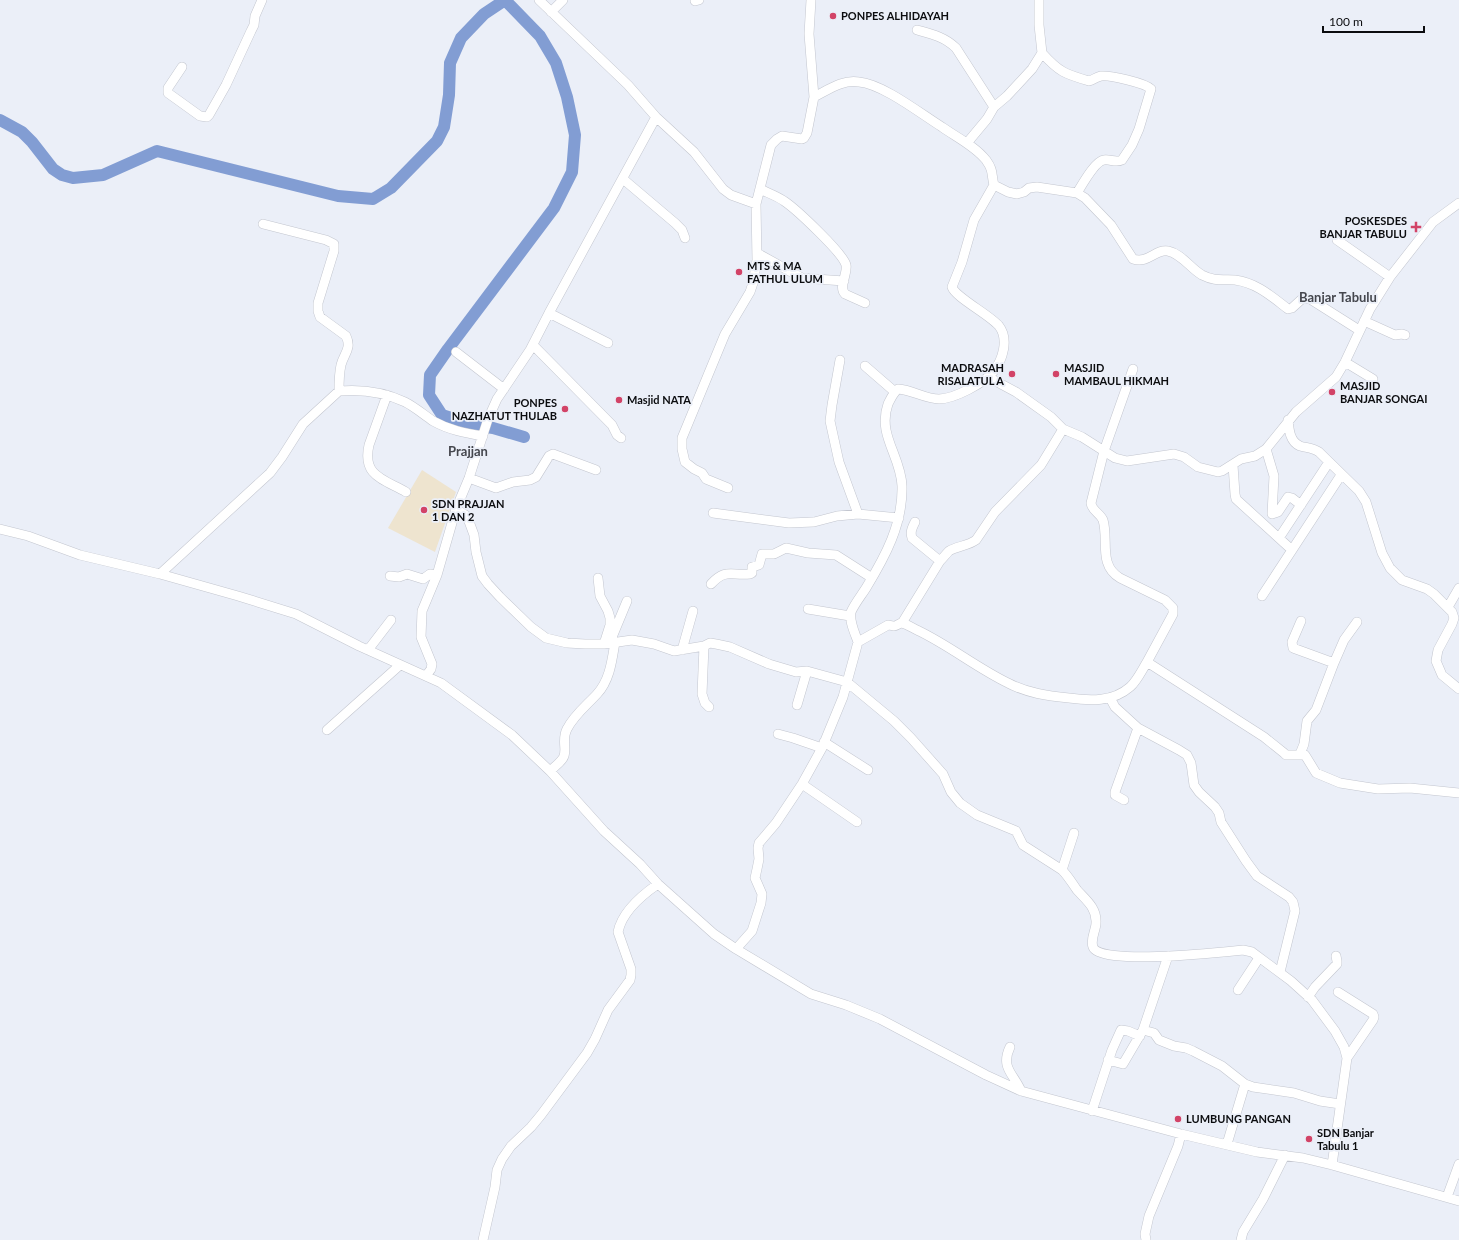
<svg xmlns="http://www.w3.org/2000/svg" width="1459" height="1240" viewBox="0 0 1459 1240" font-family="Lato,sans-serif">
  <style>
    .education { fill: #eee4cf }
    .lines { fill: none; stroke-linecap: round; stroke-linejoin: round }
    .river { stroke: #829dd3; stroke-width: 12 }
    .minor-casing { stroke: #c3c6cf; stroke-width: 10 }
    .minor { stroke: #fff; stroke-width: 9 }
    .poi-dot { fill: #d24367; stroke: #ebeff8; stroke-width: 1.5 }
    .labels { text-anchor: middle; stroke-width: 3.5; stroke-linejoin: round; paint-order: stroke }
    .poi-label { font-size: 11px; font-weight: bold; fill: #0b0c0f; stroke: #ebeff8; text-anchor: start }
    .quarter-label { font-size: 13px; font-weight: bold; fill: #45474e; stroke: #ebeff8 }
  </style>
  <rect width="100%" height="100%" fill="#ebeff8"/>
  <path class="education" d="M422 470 456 492 435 552 388 528Z"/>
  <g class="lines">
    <path class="river" d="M505 0 540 36 556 63 567 97 575 135 572 172 554 208 448 349 430 375 429 395 442 415 473 425 493 428 524 437
      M0 120 22 132 32 142 53 169 62 175 73 178 103 175 157 151 338 196 373 199 391 188 437 141 444 127 449 95 450 63 461 38 484 14 505 0"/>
    <g class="minor-casing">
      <path id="minor" d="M695 1 699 0
        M551 12 563 0
        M917 30C932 34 945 37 956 48L994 107
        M182 67 168 88V93L200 116 207 117 209 115 226 85 251 31 254 25 255 16 262 0
        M814 97C828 90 843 79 859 82 883 84 921 114 942 127 956 137 975 146 986 160 994 171 991 174 994 185L1008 192 1017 194 1024 192 1029 188 1037 187 1077 193C1082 185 1095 161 1104 160 1110 159 1116 163 1122 160L1132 145 1139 129 1151 89C1145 83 1110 75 1101 76 1096 77 1093 80 1089 81 1065 74 1059 72 1042 53
        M656 117 694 152 723 189 731 195 756 204 771 145 777 139 782 136 802 139 804 138 807 133 814 97 809 34 811 0
        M967 143 987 119 994 107 1007 96 1032 69 1042 53 1039 25V0
        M623 179 675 223 682 230 685 238
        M760 189C768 193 777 196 784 201 796 209 843 253 846 265 848 274 838 287 845 294L865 303
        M1077 193 1085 198 1111 225 1133 259C1148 264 1155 249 1168 251 1182 254 1190 268 1202 275 1216 282 1222 279 1235 280 1257 283 1271 296 1288 309L1292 308 1303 298 1310 299 1359 330
        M263 224 326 240 334 244V251L318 303V311L320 317 346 336C352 349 344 353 341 365 339 374 339 382 339 391
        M757 253 802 278 844 281
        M1390 277 1433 222 1459 203
        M549 313 608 343
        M1364 321 1395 335 1402 334 1405 335
        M533 345 612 425 617 435 621 438
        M456 352 504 389
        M840 360 832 405 830 421 839 462 858 514
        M1345 362 1373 379
        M865 366 895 392
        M1133 369 1104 451 1091 503C1092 511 1100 513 1103 520 1109 540 1098 565 1120 578L1165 600 1173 608V614L1147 662
        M988 377 1016 392 1051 417 1063 429 1082 437 1115 458 1127 461 1174 454 1184 457 1198 467 1218 472 1222 471 1241 459 1255 456 1266 449 1296 412 1336 377 1345 362 1370 309 1390 277 1337 240
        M387 395 369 445C362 476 383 479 406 492
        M1288 420C1289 430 1290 442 1300 446 1307 448 1313 448 1319 452L1359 491 1366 502 1382 553 1390 568 1402 580 1427 589 1434 594 1452 612 1454 618 1452 624 1438 650 1436 661 1442 675 1459 689
        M1266 449 1274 476 1272 514 1278 512 1288 497 1292 498 1301 505
        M1233 465 1235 494 1236 499 1292 550
        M469 478 496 488 513 482 530 480 536 477 549 456 553 454 596 470
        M728 488 706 479 702 473 694 469 685 462 682 449V438L725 334 750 292 753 283 757 260 756 204
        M456 509 467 516 474 535 476 552 482 576 488 584 500 597 531 627 546 638 567 643 585 644H604L632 640 654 644 674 651 704 646 710 643 716 644 730 647 769 664 796 672 807 671 847 682 894 721 911 738 943 774 951 792 960 803 977 815 1016 831 1023 845 1062 870C1068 876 1072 883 1077 890 1086 900 1097 908 1096 923 1096 930 1090 939 1093 947 1100 966 1223 952 1243 950L1252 952 1291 981 1312 1000 1335 1031 1344 1047 1347 1058
        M713 513 789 523 814 522 837 516 858 514 899 518
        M915 522C912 528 910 532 912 538L940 561
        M0 529 28 536 80 555 160 574 238 596 296 614 359 646 441 683 512 735 550 771 604 831 640 864 658 884 714 934 736 949 811 994 846 1005 880 1019 986 1075 1021 1091 1181 1134 1257 1152 1303 1158 1332 1165 1459 1201
        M1279 538 1329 462
        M160 574 270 473 282 457 303 424 339 391C362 389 384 392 405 402 415 407 424 415 433 421 449 430 465 433 483 436
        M390 576 399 577 407 574 423 579 430 574 437 575
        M598 578 600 596 608 611 610 618V625L604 644
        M711 584C726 568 731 576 750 574L752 573V567L759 565 762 554H774L786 548 808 553 836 555 872 578
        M1262 596 1341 475
        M1448 607 1459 588
        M808 609 850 616
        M1301 621 1292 642 1293 648 1334 663
        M902 623 940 561C943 558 946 554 949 551 957 546 968 546 976 540L995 512 1041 465 1063 429
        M610 642 627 601
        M858 642C855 633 849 622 851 612 855 603 861 596 866 588 885 557 903 524 902 486 901 456 877 435 888 404 891 398 893 393 898 389 913 390 925 399 939 399 954 399 984 383 993 372 1003 360 1009 339 999 326 990 315 955 297 952 287L962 262 974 220 994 185
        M704 646 702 694 705 703 709 707
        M368 650 391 620
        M682 650 693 611
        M426 676 431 669 432 664 421 637 422 611 437 575 456 509 469 478 488 419 497 399 530 350 549 313 656 117 628 85 539 0
        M1110 698 1115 707 1138 728 1179 750 1187 755 1191 763 1194 785 1199 792 1215 807 1219 813 1221 822 1246 861 1257 876 1289 897 1293 902 1295 911 1280 972
        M797 705 807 671
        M327 730 400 665
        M778 734 793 738 822 748
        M824 742 868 770
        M1300 754 1304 744 1307 721 1316 710 1334 663 1344 640 1357 622
        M550 771C554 767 560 763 563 758 568 751 561 740 567 729 574 715 587 705 597 694 610 680 612 660 615 642
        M802 784 857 822
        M1124 800 1115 795V792L1138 728
        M1062 870 1074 833
        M736 949 752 931 761 903 762 894 755 878 757 869 759 859 758 848 759 843 776 823 802 784 822 748 843 697 858 642 888 625C890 625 892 626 894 626 897 626 899 623 902 623 907 624 914 629 919 631 950 646 977 668 1008 683 1027 693 1048 696 1069 698 1090 701 1113 702 1130 687 1137 681 1142 670 1147 662L1264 737 1284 753 1286 755H1305L1316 773 1340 783 1378 789 1410 788 1459 793
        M1238 990 1259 958
        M1308 997 1315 987 1337 964V961L1336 956
        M1143 1030 1154 1033 1159 1040 1174 1046 1186 1048 1193 1051 1222 1066 1245 1084 1253 1087 1294 1093 1320 1101 1340 1104
        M1010 1047C1000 1068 1014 1074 1021 1091
        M1108 1060 1123 1064 1143 1030 1168 956
        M1092 1111 1112 1050 1121 1030 1128 1031 1140 1036
        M1227 1144 1245 1084
        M1332 1165 1347 1058 1373 1020 1374 1017 1373 1014 1338 992
        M1447 1197 1459 1164
        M483 1240 495 1187 497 1170 502 1159 511 1146 531 1127 541 1115 587 1053 595 1039 608 1010 630 980 631 975V969L618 932C622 912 642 895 658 884
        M1146 1240 1145 1234 1149 1216 1178 1146 1181 1134
        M1241 1240 1243 1232 1263 1199 1285 1155"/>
    </g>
    <use href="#minor" class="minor"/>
  </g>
  <g class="poi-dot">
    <circle cx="833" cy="16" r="4"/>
    <path d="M1414 221h4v4h4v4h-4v4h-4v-4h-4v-4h4z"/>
    <circle cx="739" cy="272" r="4"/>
    <circle cx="1012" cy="374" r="4"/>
    <circle cx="1056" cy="374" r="4"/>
    <circle cx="1332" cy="392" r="4"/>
    <circle cx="619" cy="400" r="4"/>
    <circle cx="565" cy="409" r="4"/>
    <circle cx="424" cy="510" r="4"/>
    <circle cx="1178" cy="1119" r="4"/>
    <circle cx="1309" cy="1139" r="4"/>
  </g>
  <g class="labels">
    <g class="poi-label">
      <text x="841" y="20">PONPES ALHIDAYAH</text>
      <text x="1407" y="225" text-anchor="end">POSKESDES<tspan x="1407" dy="13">BANJAR TABULU</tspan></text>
      <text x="747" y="270">MTS &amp; MA<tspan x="747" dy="13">FATHUL ULUM</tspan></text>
      <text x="1004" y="372" text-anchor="end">MADRASAH<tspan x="1004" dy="13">RISALATUL A</tspan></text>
      <text x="1064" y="372">MASJID<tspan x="1064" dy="13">MAMBAUL HIKMAH</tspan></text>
      <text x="1340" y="390">MASJID<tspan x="1340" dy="13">BANJAR SONGAI</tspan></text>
      <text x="627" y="404">Masjid NATA</text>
      <text x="557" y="407" text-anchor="end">PONPES<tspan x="557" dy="13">NAZHATUT THULAB</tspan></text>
      <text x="432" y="508">SDN PRAJJAN<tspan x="432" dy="13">1 DAN 2</tspan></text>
      <text x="1186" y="1123">LUMBUNG PANGAN</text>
      <text x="1317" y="1137">SDN Banjar<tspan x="1317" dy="13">Tabulu 1</tspan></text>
    </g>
    <g class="quarter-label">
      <text x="1338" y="302">Banjar Tabulu</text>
      <text x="468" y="456">Prajjan</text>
    </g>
  </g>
  <path d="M1323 26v6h101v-6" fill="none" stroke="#0b0c0f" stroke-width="2"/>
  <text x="1329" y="26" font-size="12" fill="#0b0c0f" stroke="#ebeff8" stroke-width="3" paint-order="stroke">100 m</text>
</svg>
